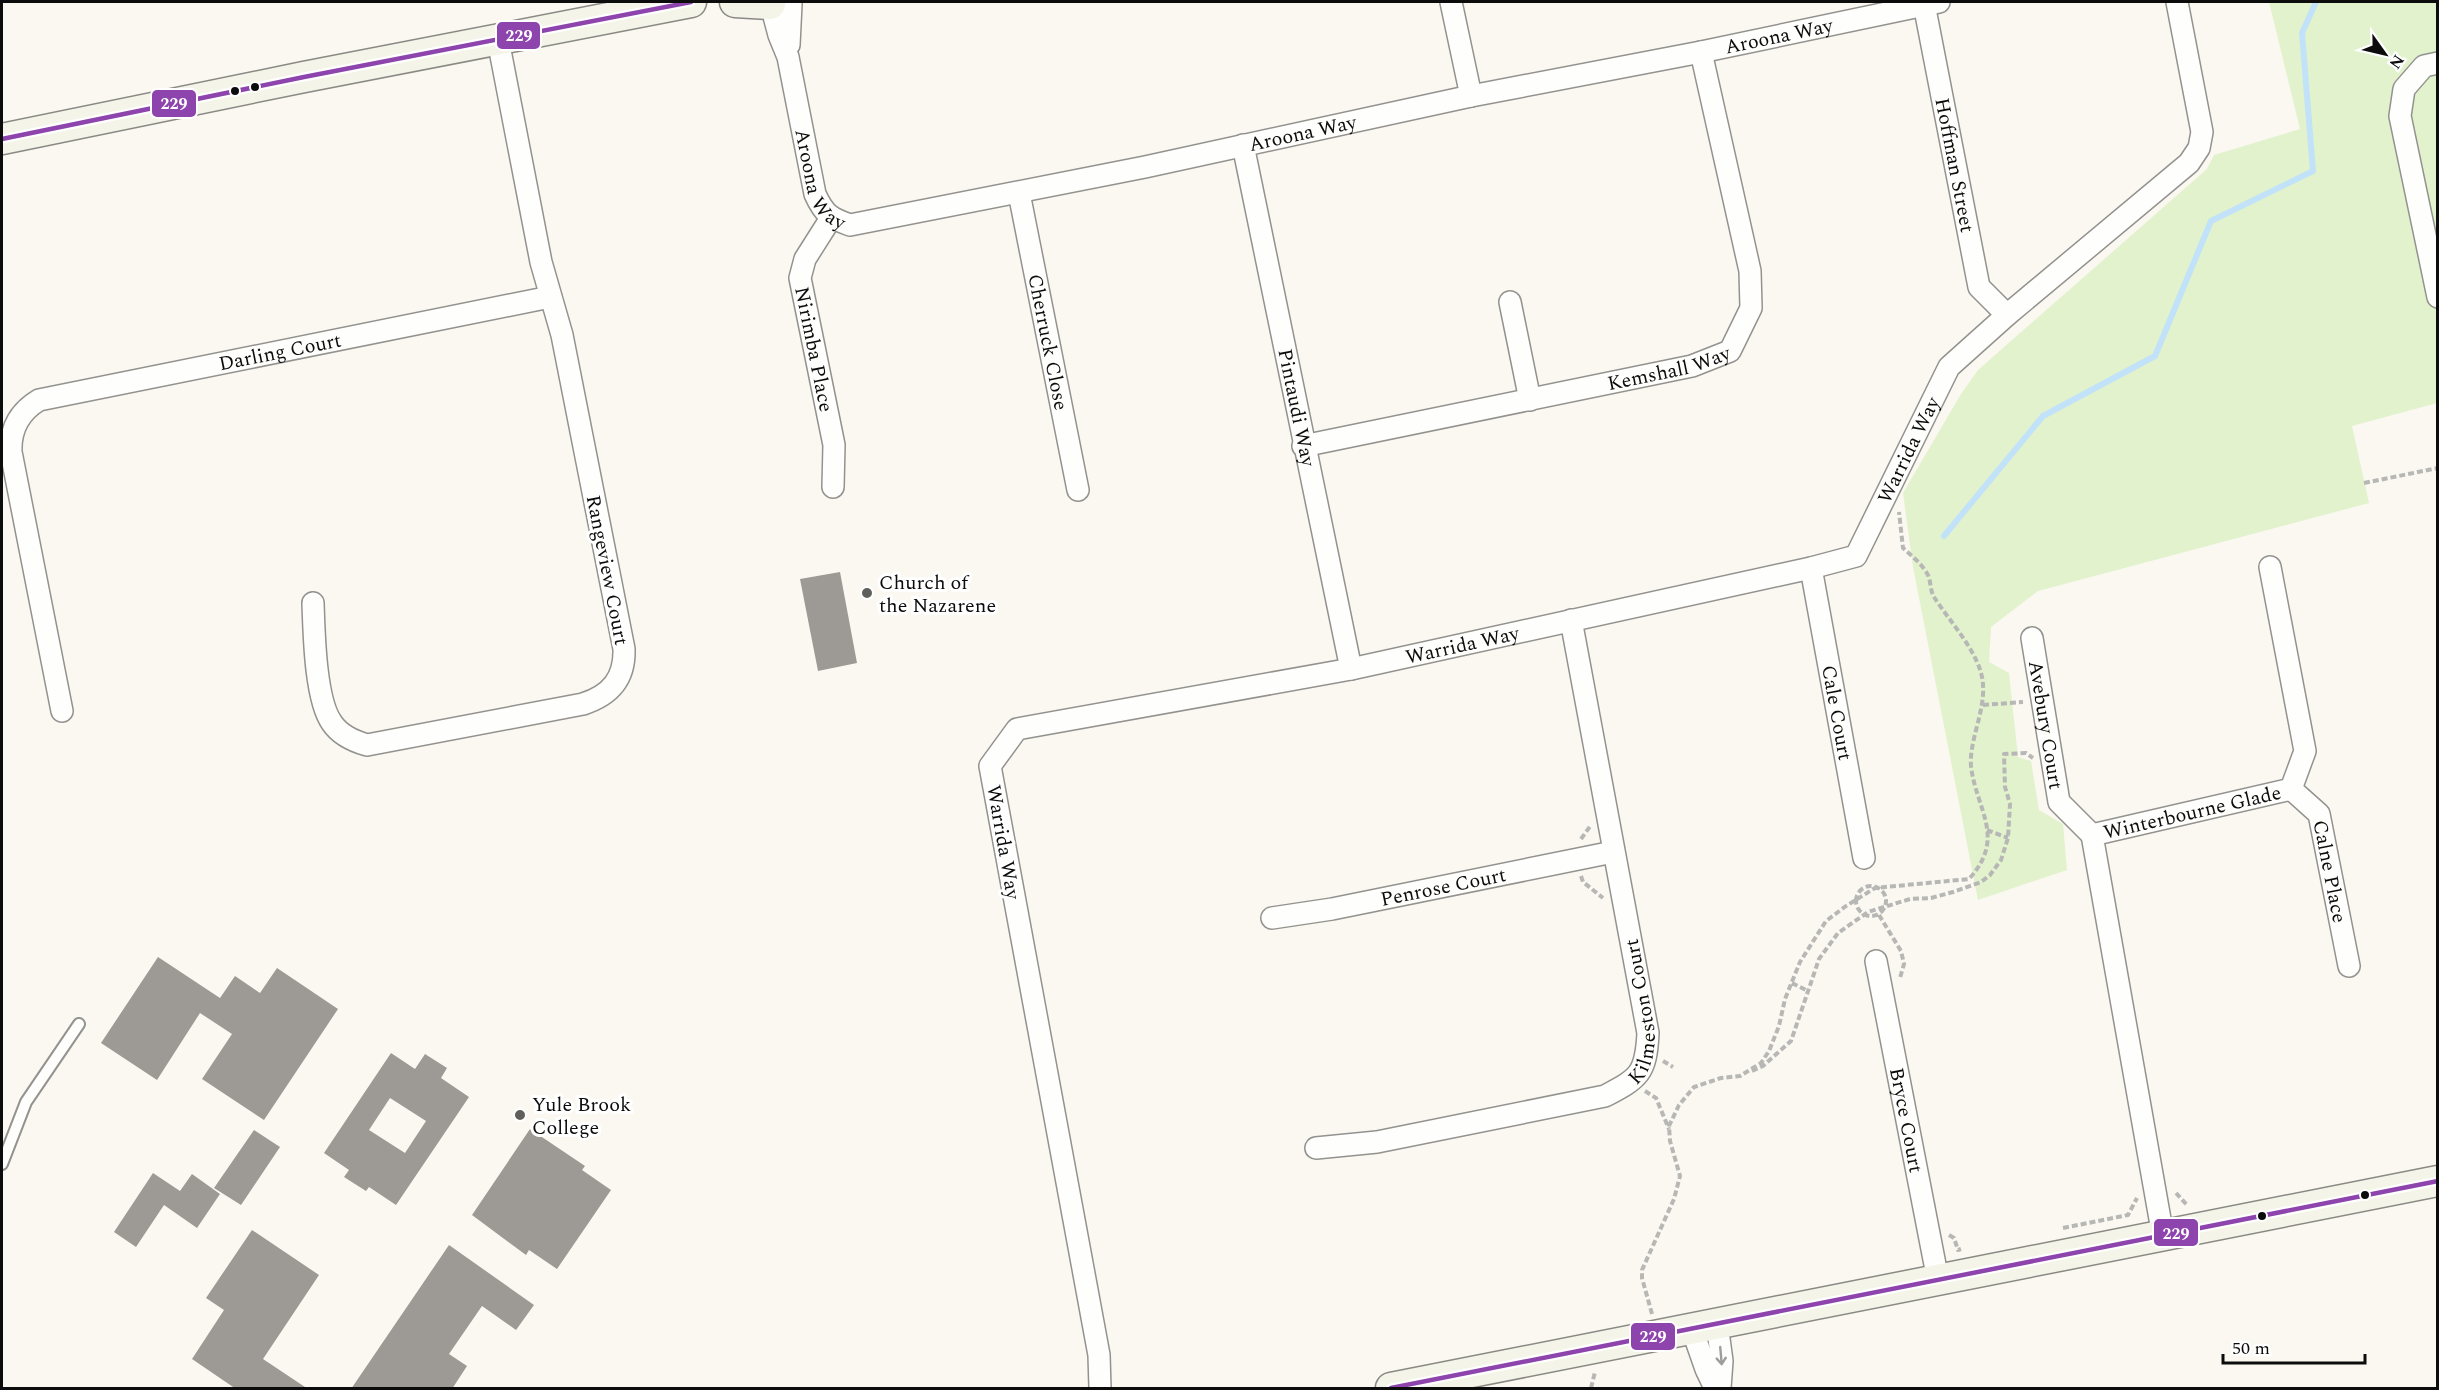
<svg xmlns="http://www.w3.org/2000/svg" width="2439" height="1390" viewBox="0 0 2439 1390" font-family="Spectral,serif">
  <style>
    .green { fill: #e1f2cd }
    .lines { fill: none; stroke-linecap: round; stroke-linejoin: round }
    .stream { stroke: #c2e2f9; stroke-width: 6 }
    .building { fill: #9d9a96; fill-rule: evenodd }
    .service-casing { stroke: #93928f; stroke-width: 14 }
    .minor-casing { stroke: #93928f; stroke-width: 24 }
    .secondary-casing { stroke: #8a8985; stroke-width: 33 }
    .path { stroke: #b7b7b5; stroke-width: 4; stroke-dasharray: 6 3; stroke-linecap: butt }
    .service { stroke: #fefefd; stroke-width: 10 }
    .minor { stroke: #fefefd; stroke-width: 21 }
    .secondary { stroke: #f4f4e8; stroke-width: 30 }
    .bus-1-casing { stroke: #fff; stroke-width: 9 }
    .bus-1 { stroke: #8e44ad; stroke-width: 4.5 }
    .oneway { stroke: #9d9d9d }
    .bus-dot { fill: #0c0c0c; stroke: #fff; stroke-width: 2 }
    .poi-dot { fill: #5f5f5c; stroke: #fff; stroke-width: 2 }
    .labels { text-anchor: middle; stroke-width: 6; stroke-linejoin: round; paint-order: stroke }
    .street-label { font-size: 20px; fill: #0c0c0c; stroke: #fff }
    .poi-label { font-size: 20px; fill: #0c0c0c; stroke: #fff; text-anchor: start }
    .line-badge { stroke: #fff; stroke-width: 2 }
    .badge-label { font-size: 16px; text-anchor: middle; font-weight: bold; fill: #fff }
  </style>
  <rect width="100%" height="100%" fill="#faf8f0"/>
  <path class="green" d="M2269 2H2437V403L2352 426 2369 503 2038 591 1991 627 1989 662 2009 673 2018 757 2031 761 2039 810 2063 824 2067 870 1978 900 1913 567 1903 493 1961 394 1978 370 2207 169 2214 155 2300 129Z"/>
  <g class="lines">
    <path class="stream" d="M1944 536 2043 416 2155 356 2211 221 2313 171 2302 33 2316 2"/>
  </g>
  <path class="building" d="M840 572 857 663 818 671 800 579Z
    M158 957 220 998 235 976 260 993 277 968 338 1009 264 1120 202 1079 232 1034 200 1013 157 1080 101 1043Z
    M391 1053 415 1069 425 1054 447 1068 441 1078 469 1097 396 1205 369 1187 366 1191 344 1177 349 1170 324 1153ZM390 1098 426 1121 405 1153 369 1130Z
    M530 1129 585 1166 582 1170 611 1190 557 1269 529 1250 526 1255 472 1215Z
    M254 1130 280 1147 241 1205 214 1188Z
    M153 1173 180 1191 192 1174 220 1194 197 1228 164 1205 136 1247 114 1232Z
    M252 1230 319 1275 263 1359 308 1389H236L192 1359 224 1310 206 1298Z
    M449 1245 534 1305 516 1330 482 1306 449 1354 467 1366 452 1389H351Z"/>
  <g class="lines">
    <g class="service-casing">
      <path id="service" d="M2 1164 26 1102 79 1024"/>
    </g>
    <g class="minor-casing">
      <g id="minor">
        <path d="M1451 2 1471 96"/>
        <path id="s1" d="M1924 4 1979 287 2007 315"/>
        <path id="s2" d="M771 5 779 35 788 57 815 194C824 214 830 218 850 225L1145 167 1471 96 1701 52 1939 2"/>
        <path d="M789 45 791 4"/>
        <path d="M2438 63 2424 66 2404 89 2400 116 2438 297"/>
        <path id="s3" d="M1243 145 1351 669"/>
        <path id="s4" d="M1019 193 1078 490"/>
        <path id="s5" d="M831 218 805 259 800 278 834 445 833 487"/>
        <path d="M1510 302 1530 400"/>
        <path id="s6" d="M1303 446 1692 366 1730 351 1751 308 1750 271 1701 52"/>
        <path id="s7" d="M1811 568 1864 858"/>
        <path d="M313 603C314 631 315 700 332 723 340 735 353 741 367 745L583 704C611 695 625 678 624 649L562 335 541 262 498 40"/>
        <path id="s8" d="M2032 638 2059 802 2092 835"/>
        <path id="s9" d="M62 711 11 452C10 429 19 412 39 400L550 297"/>
        <path id="s10" d="M2291 789 2319 814 2349 966"/>
        <path id="s11" d="M1272 918 1332 909 1613 852"/>
        <path id="s12" d="M1876 961 1938 1280"/>
        <path id="s13" d="M1316 1148 1377 1142 1605 1096C1639 1078 1646 1074 1648 1033L1571 620"/>
        <path id="s14" d="M2163 1236 2092 835 2291 789 2305 751 2270 567"/>
        <path d="M1717 1324 1722 1361 1720 1388"/>
        <path d="M1692 1329 1706 1369 1715 1388"/>
        <path id="s15" d="M1100 1388 1099 1355 990 766 1017 729 1351 669 1811 568 1856 556 1949 367 2007 315 2189 163 2199 148 2202 132 2177 2"/>
      </g>
    </g>
    <g class="secondary-casing">
      <path id="secondary" d="M735 2 770 4
        M2 139 304 77 691 2
        M1391 1388 2438 1181"/>
    </g>
    <path class="path" d="M2364 483 2438 468
      M1983 705 2023 702
      M1987 830 2008 838
      M1581 839 1591 825
      M1581 876 1583 882 1603 898
      M1856 901a15 15 0 1 1 30 0a15 15 0 1 1-30 0Z
      M1879 915 1901 951 1904 964 1900 978
      M1792 983 1808 991
      M1663 1061 1673 1067
      M1752 1071 1763 1066 1791 1041 1819 959 1838 933 1868 912 1910 899 1931 898 1953 892 1981 882 1990 875 2001 860 2008 838 2010 804 2005 787 2004 754 2026 753 2033 758
      M1645 1091 1656 1098 1669 1129
      M2176 1193 2187 1205
      M2063 1228 2128 1215 2137 1198
      M1949 1235 1954 1238 1958 1250 1961 1249
      M1652 1314 1642 1278V1270L1674 1199 1680 1176 1670 1141 1669 1126 1679 1105 1694 1087 1721 1078 1740 1076 1761 1063 1769 1051 1779 1026 1785 999 1800 962 1826 921 1846 906 1875 888 1969 879C2007 837 1976 810 1971 766 1969 741 1985 712 1983 685 1982 655 1949 621 1934 597 1930 590 1931 582 1928 575 1922 564 1912 556 1903 548L1899 512
      M1591 1388 1595 1372"/>
    <use href="#service" class="service"/>
    <use href="#minor" class="minor"/>
    <use href="#secondary" class="secondary"/>
    <g class="bus-1-casing">
      <path id="bus-1" d="M2 139 304 77 691 2
        M1391 1388 2438 1181"/>
    </g>
    <use href="#bus-1" class="bus-1"/>
  </g>
  <defs><path id="oneway-shaft" d="M-6 0H5M1.5-3L5.5 0L1.5 3" fill="none" stroke-width="1.6" stroke-linecap="round" stroke-linejoin="round" transform="scale(1.5)"/></defs>
  <use class="oneway" href="#oneway-shaft" transform="translate(1721 1356) rotate(85)"/>
  <g class="bus-dot">
    <circle cx="255" cy="87" r="5"/>
    <circle cx="235" cy="91" r="5"/>
    <circle cx="2365" cy="1195" r="5"/>
    <circle cx="2262" cy="1216" r="5"/>
  </g>
  <g class="poi-dot">
    <circle cx="867" cy="593" r="6"/>
    <circle cx="520" cy="1115" r="6"/>
  </g>
  <g class="labels">
    <g class="street-label">
      <text dy="7" stroke="none"><textPath href="#s2" startOffset="1191">Aroona Way</textPath></text>
      <text dy="7" stroke="none"><textPath href="#s2" startOffset="705">Aroona Way</textPath></text>
      <text dy="7" stroke="none"><textPath href="#s1" startOffset="164">Hoffman Street</textPath></text>
      <text dy="7" stroke="none"><textPath href="#s2" startOffset="183">Aroona Way</textPath></text>
      <text dy="7" stroke="none"><textPath href="#s4" startOffset="152">Cherruck Close</textPath></text>
      <text dy="7" stroke="none"><textPath href="#s5" startOffset="141">Nirimba Place</textPath></text>
      <text dy="7" stroke="none"><textPath href="#s9" startOffset="572">Darling Court</textPath></text>
      <text dy="7" stroke="none"><textPath href="#s6" startOffset="374">Kemshall Way</textPath></text>
      <text dy="7" stroke="none"><textPath href="#s3" startOffset="268">Pintaudi Way</textPath></text>
      <text dy="7" stroke="none"><textPath href="#s15" startOffset="1653">Warrida Way</textPath></text>
      <text transform="translate(608 570) rotate(79)" y="7">Rangeview Court</text>
      <text dy="7" stroke="none"><textPath href="#s15" startOffset="1131">Warrida Way</textPath></text>
      <text dy="7" stroke="none"><textPath href="#s7" startOffset="147">Cale Court</textPath></text>
      <text dy="7" stroke="none"><textPath href="#s8" startOffset="88">Avebury Court</textPath></text>
      <text dy="7" stroke="none"><textPath href="#s14" startOffset="510">Winterbourne Glade</textPath></text>
      <text transform="translate(1004 842) rotate(80)" y="7">Warrida Way</text>
      <text dy="7" stroke="none"><textPath href="#s10" startOffset="96">Calne Place</textPath></text>
      <text dy="7" stroke="none"><textPath href="#s11" startOffset="174">Penrose Court</textPath></text>
      <text dy="7" stroke="none"><textPath href="#s13" startOffset="398">Kilmeston Court</textPath></text>
      <text dy="7" stroke="none"><textPath href="#s12" startOffset="162">Bryce Court</textPath></text>
    </g>
    <g class="poi-label">
      <text x="879" y="589">Church of<tspan x="879" dy="23">the Nazarene</tspan></text>
      <text x="532" y="1111">Yule Brook<tspan x="532" dy="23">College</tspan></text>
    </g>
  </g>
  <g class="line-badge">
    <rect x="496" y="21" width="45" height="29" rx="6" fill="#8e44ad"/>
    <rect x="151" y="89" width="46" height="29" rx="6" fill="#8e44ad"/>
    <rect x="2153" y="1218" width="46" height="29" rx="6" fill="#8e44ad"/>
    <rect x="1630" y="1322" width="46" height="29" rx="6" fill="#8e44ad"/>
  </g>
  <g class="badge-label">
    <text x="519" y="41">229</text>
    <text x="174" y="109">229</text>
    <text x="2176" y="1239">229</text>
    <text x="1653" y="1342">229</text>
  </g>
  <rect width="2439" height="1390" fill="none" stroke="#0c0c0c" stroke-width="6"/>
  <g transform="translate(2385 54) rotate(124)" stroke="#ffffff" stroke-width="4.5" paint-order="stroke">
  <path d="M0-4.5L10 22L0 15L-10 22Z" fill="#0c0c0c"/>
  <text y="-9" font-size="16" font-weight="bold" text-anchor="middle" fill="#0c0c0c">N</text>
  </g>
  <path d="M2223 1354v9h142v-9" fill="none" stroke="#0c0c0c" stroke-width="3"/>
  <text x="2232" y="1354" font-size="18" fill="#0c0c0c" stroke="#ffffff" stroke-width="4.5" paint-order="stroke">50 m</text>
</svg>
